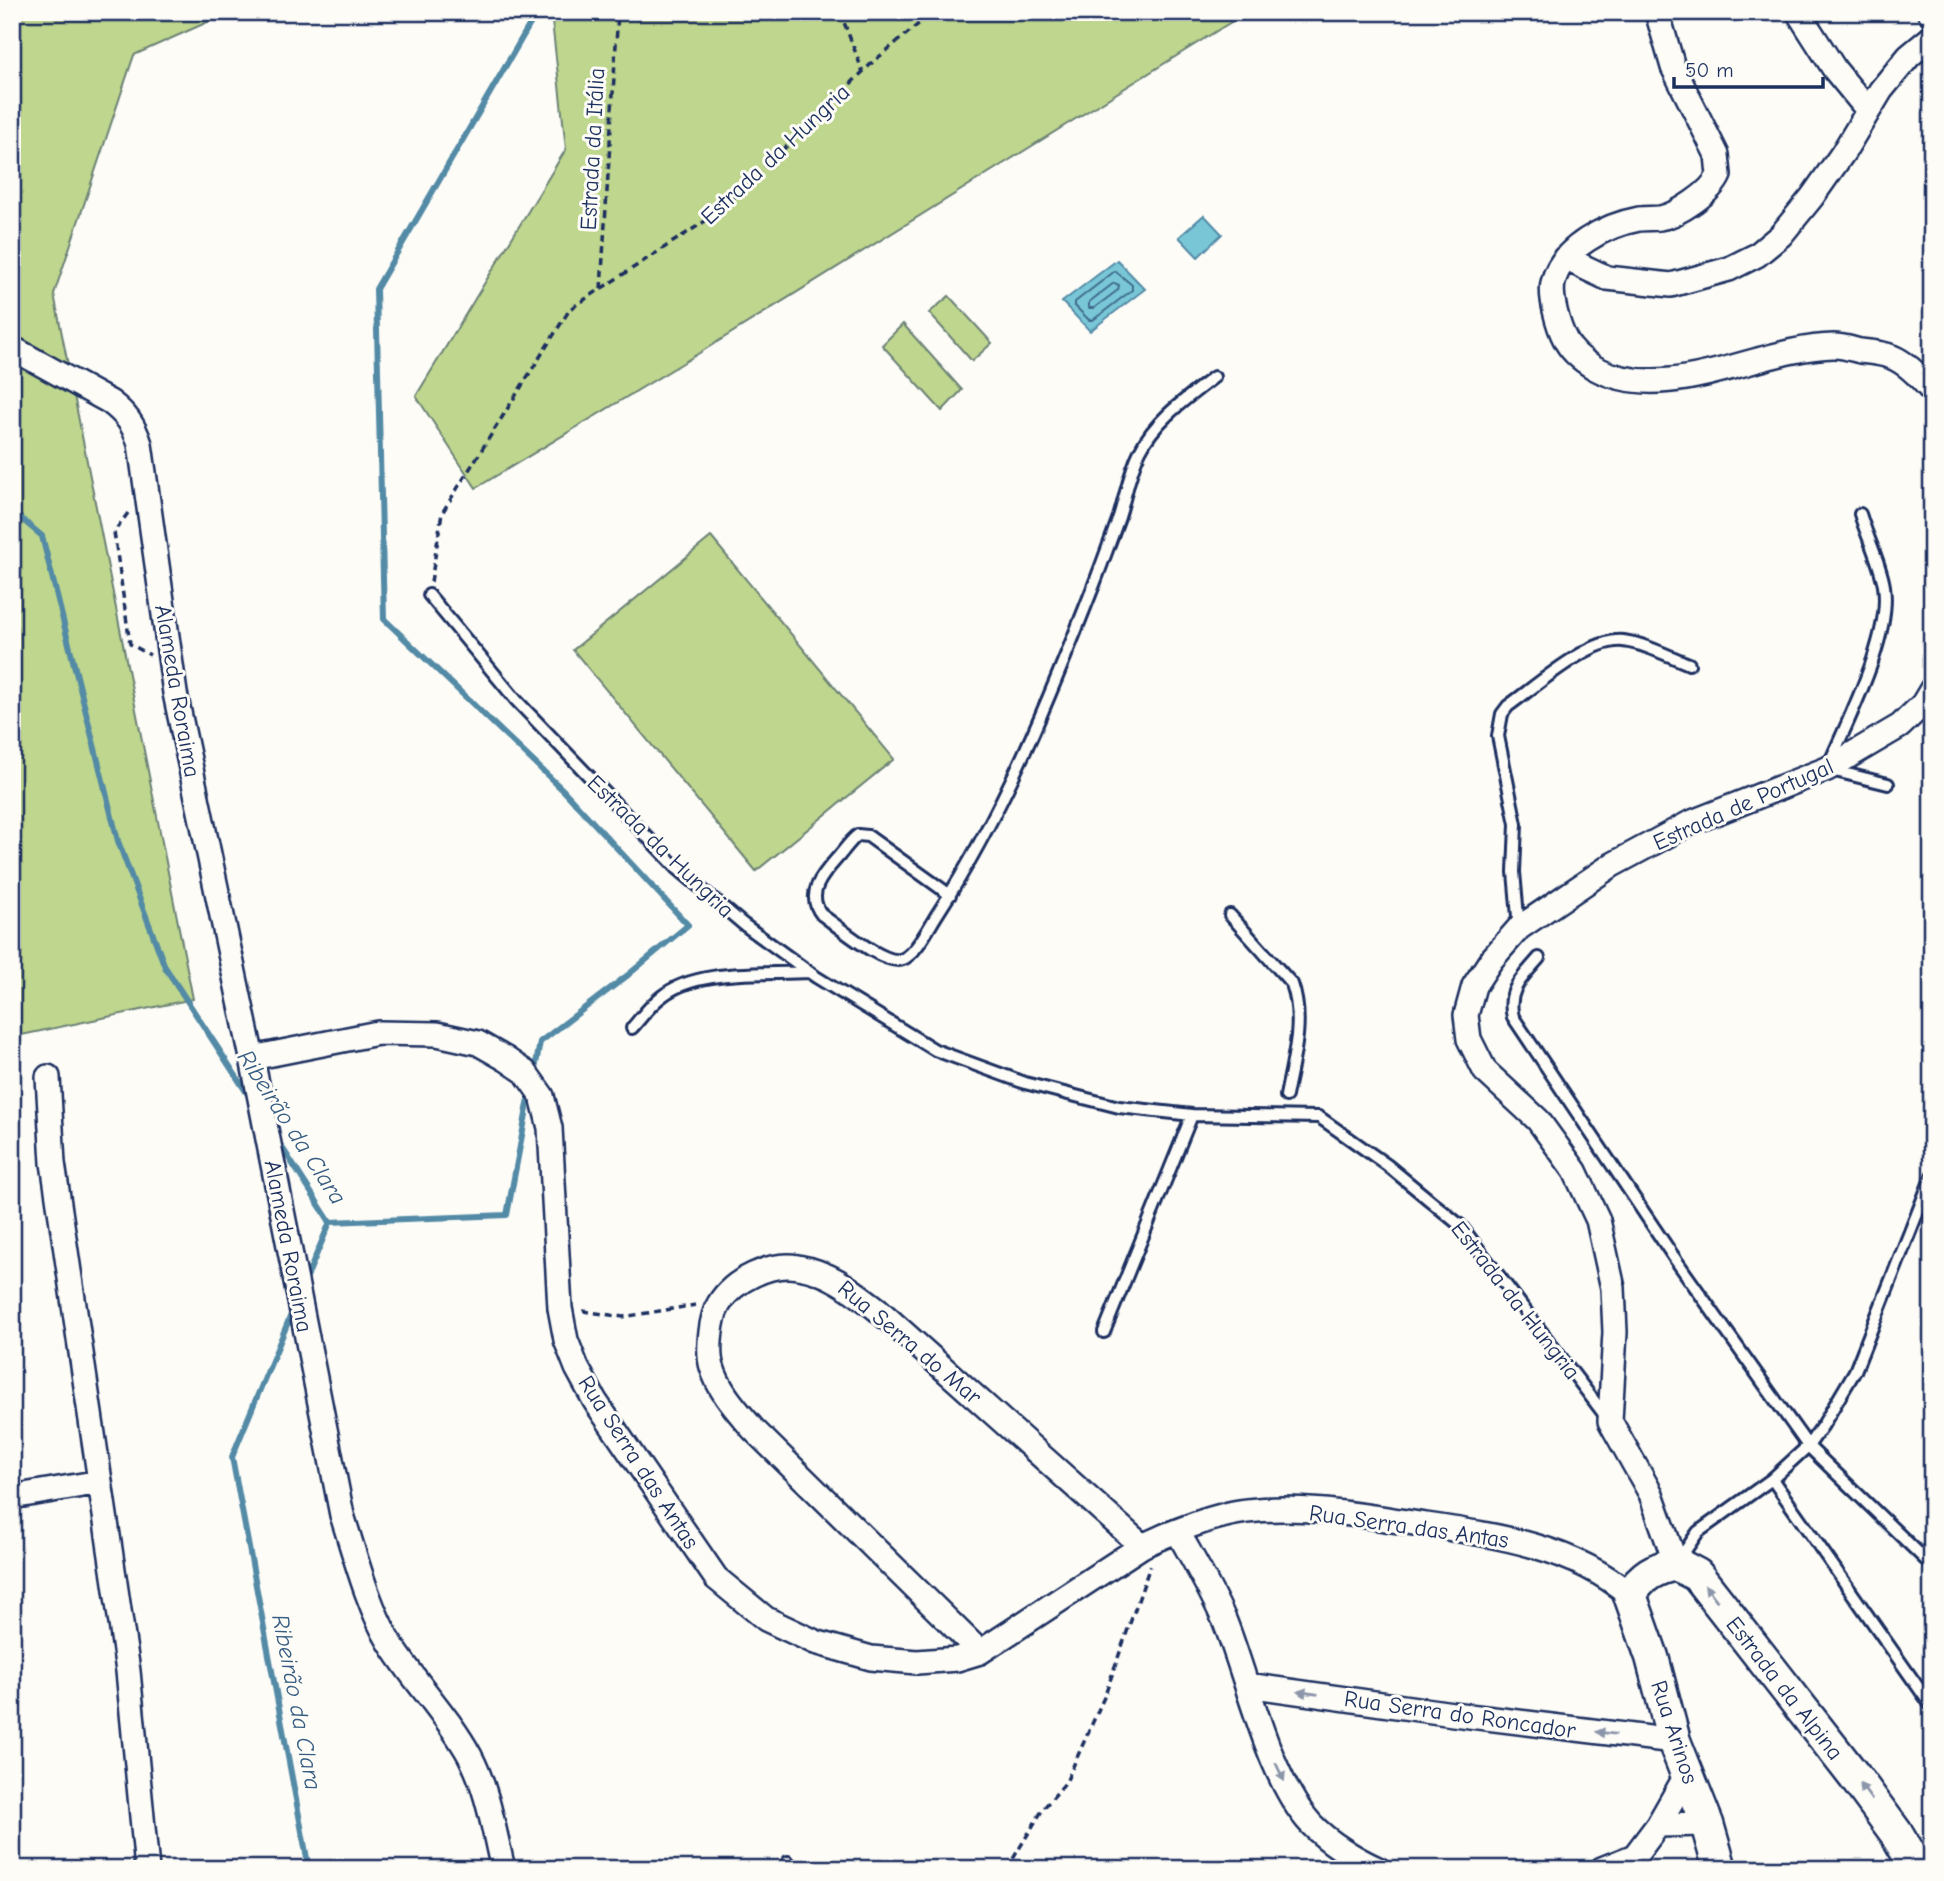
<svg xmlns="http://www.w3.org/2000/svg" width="1944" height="1881" viewBox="0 0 1944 1881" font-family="'Comic Neue',sans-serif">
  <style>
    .green { fill: #bed68d; stroke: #6c8276; stroke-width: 2 }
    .water { fill: #79c7d6; stroke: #538aa6; stroke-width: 2 }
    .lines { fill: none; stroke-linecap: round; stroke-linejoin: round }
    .shore { stroke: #416c8e; stroke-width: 2 }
    .stream { stroke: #538aa6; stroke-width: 6 }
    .lane-casing { stroke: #1b2f5e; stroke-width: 16 }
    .street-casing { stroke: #1b2f5e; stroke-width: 28 }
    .secondary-casing { stroke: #1b2f5e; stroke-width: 37 }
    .path { stroke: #1b2f5e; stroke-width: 3.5; stroke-dasharray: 7 5; stroke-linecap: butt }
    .lane { stroke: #fdfcf7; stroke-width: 10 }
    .street { stroke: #fdfcf7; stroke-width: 23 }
    .secondary { stroke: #fdfcf7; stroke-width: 32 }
    .oneway { fill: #8c96aa }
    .labels { text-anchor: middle; stroke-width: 6; stroke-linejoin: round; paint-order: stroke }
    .street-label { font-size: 23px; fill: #1b2f5e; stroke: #fdfcf7 }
    .water-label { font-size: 24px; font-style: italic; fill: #375d82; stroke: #fdfcf7 }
  </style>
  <rect width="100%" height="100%" fill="#fdfcf7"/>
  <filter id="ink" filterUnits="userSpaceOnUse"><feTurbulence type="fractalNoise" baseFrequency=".0143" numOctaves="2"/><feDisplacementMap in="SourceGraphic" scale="14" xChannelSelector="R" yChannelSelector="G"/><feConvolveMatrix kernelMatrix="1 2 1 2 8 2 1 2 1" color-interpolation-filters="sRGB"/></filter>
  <g filter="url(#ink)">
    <path class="green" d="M12 12H230L134 55 54 294 193 999 12 1037Z
      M551 12H1247L701 352 476 488 416 396 566 149Z
      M949 296 992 343 972 361 929 313Z
      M903 324 962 390 942 411 882 345Z
      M711 537 894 759 756 871 573 650Z"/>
    <path class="water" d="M1204 215 1222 234 1198 257 1179 237Z
      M1117 260 1145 289 1090 331 1062 302Z"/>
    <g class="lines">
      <path class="shore" d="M1115 271 1132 285V290L1093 320H1089L1075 306V302Z
        M1114 283 1119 285 1118 290 1094 308H1089V302Z"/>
      <path class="stream" d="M12 511 42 536 118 841 165 967 251 1099
        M534 1075 540 1042 628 975 688 925 564 791 384 619 376 289 537 12
        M278 1141 330 1222 304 1284
        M330 1222 507 1215 530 1093
        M293 1310 232 1457 309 1869"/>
      <g class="lane-casing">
        <path id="lane" d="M1860 514C1867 537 1880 562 1884 586 1892 637 1847 721 1827 769L1888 784
          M429 595 516 700 678 869 743 924 816 977 935 1050 1025 1083 1119 1107 1192 1115 1319 1117 1387 1165 1461 1226 1607 1418
          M950 895 868 836 858 835C851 840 845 849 839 856 824 873 804 893 822 915 838 926 885 967 903 959 916 954 930 925 938 913 1004 811 1051 695 1095 582 1103 561 1111 539 1119 517 1126 495 1129 473 1140 451 1155 420 1187 398 1214 377
          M1230 915 1292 984C1305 1021 1293 1059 1286 1096
          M1519 928 1514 872 1516 824 1498 736 1502 714 1508 706C1535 687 1589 638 1623 641 1646 644 1668 656 1689 664
          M1539 958C1523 977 1506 990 1513 1017L1673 1256 1808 1446 1932 1566
          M632 1028C641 1018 650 1005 661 997 696 968 764 975 808 972
          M1104 1332 1192 1115
          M1772 1479 1932 1707
          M1678 1561 1698 1532 1772 1479 1808 1446 1823 1425 1855 1371 1932 1176
          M788 1862 789 1869"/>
      </g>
      <g class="street-casing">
        <path id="street" d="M1657 12 1673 67 1717 155 1719 175C1712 192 1678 215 1660 218 1653 219 1646 218 1639 219 1607 225 1561 247 1553 283 1550 297 1558 326 1565 339 1571 352 1583 361 1595 368 1668 407 1759 347 1834 346 1843 346 1852 349 1860 351 1870 352 1883 353 1892 357 1907 363 1922 379 1932 391
          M1798 12 1835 70 1867 109
          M1930 12 1932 15
          M1565 258 1607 278 1671 285 1729 269 1757 255 1781 235 1812 197 1843 153 1881 90 1909 56 1932 37
          M12 348 110 402C126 414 134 425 140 444L175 693 252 1058 342 1515C355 1555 368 1606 389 1641 413 1681 447 1714 470 1756 488 1790 494 1831 503 1869
          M252 1058 378 1033 437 1034 478 1043 506 1059 525 1072 542 1096 550 1128 560 1308 566 1340 577 1368 595 1401 716 1578 766 1619 815 1642 871 1658 917 1662 957 1659 980 1652 1142 1546C1169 1533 1217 1514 1247 1511 1301 1505 1353 1514 1406 1522 1484 1534 1568 1542 1630 1595
          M48 1077 53 1163 128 1671 147 1869
          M12 1497 100 1482
          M1178 1532C1194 1561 1212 1591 1225 1622 1248 1680 1269 1779 1311 1824 1328 1842 1355 1859 1378 1869
          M1676 1564 1651 1494 1610 1421 1615 1332 1613 1288 1598 1220 1575 1171 1538 1120 1485 1071 1469 1039 1466 1015 1474 986 1491 960 1519 928 1612 865 1690 823 1827 769 1900 726 1923 704 1932 689
          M980 1652 753 1429C736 1409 719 1391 712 1367 707 1352 711 1316 719 1304 733 1280 771 1262 798 1267 830 1272 852 1290 877 1309L1142 1546
          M1247 1685 1453 1714 1674 1741
          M1658 1825 1707 1824
          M1602 1869 1632 1857
          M1625 1869 1658 1825 1687 1774"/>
      </g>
      <g class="secondary-casing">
        <path id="secondary" d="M1720 1869 1707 1824 1674 1741 1652 1657 1630 1595C1642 1575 1654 1569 1676 1564L1697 1575 1855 1777 1896 1833 1917 1869"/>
      </g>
      <path class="path" d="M840 12 863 72
        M601 289 618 12
        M128 513 114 532 130 644 150 655
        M431 582 442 513 570 309 719 212 874 61 933 12
        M583 1311 623 1317 696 1305
        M1007 1869 1043 1809 1066 1782 1105 1695 1150 1566"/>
      <use href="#lane" class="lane"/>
      <use href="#street" class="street"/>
      <use href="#secondary" class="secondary"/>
    </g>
    <defs><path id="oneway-solid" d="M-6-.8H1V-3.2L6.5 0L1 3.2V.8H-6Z" transform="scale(1.75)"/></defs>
    <g class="oneway">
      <use href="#oneway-solid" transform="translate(1711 1593) rotate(-128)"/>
      <use href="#oneway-solid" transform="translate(1308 1693) rotate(-172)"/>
      <use href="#oneway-solid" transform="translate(1606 1733) rotate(-173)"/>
      <use href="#oneway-solid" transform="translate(1280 1772) rotate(65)"/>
      <use href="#oneway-solid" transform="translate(1866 1792) rotate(-126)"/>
    </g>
  </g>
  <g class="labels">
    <g class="street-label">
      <text transform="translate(592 149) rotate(-87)" y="8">Estrada da Itália</text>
      <text transform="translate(775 154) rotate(-43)" y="8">Estrada da Hungria</text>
      <text transform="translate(178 691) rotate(80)" y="8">Alameda Roraima</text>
      <text transform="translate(1743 804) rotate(-24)" y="8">Estrada de Portugal</text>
      <text transform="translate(661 846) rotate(44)" y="8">Estrada da Hungria</text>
      <text transform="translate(289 1246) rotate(79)" y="8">Alameda Roraima</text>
      <text transform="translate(1516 1300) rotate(52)" y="8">Estrada da Hungria</text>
      <text transform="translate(910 1342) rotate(40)" y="8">Rua Serra do Mar</text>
      <text transform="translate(639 1462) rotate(57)" y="8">Rua Serra das Antas</text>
      <text transform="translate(1409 1526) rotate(8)" y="8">Rua Serra das Antas</text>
      <text transform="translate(1785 1688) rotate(52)" y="8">Estrada da Alpina</text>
      <text transform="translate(1460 1714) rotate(8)" y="8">Rua Serra do Roncador</text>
      <text transform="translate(1675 1732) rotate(72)" y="8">Rua Arinos</text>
    </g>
    <g class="water-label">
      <text transform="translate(292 1127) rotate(57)" y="8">Ribeirão da Clara</text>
      <text transform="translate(297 1702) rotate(79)" y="8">Ribeirão da Clara</text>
    </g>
  </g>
  <rect width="1944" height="1881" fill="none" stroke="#fdfcf7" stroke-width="42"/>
  <rect x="21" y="21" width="1902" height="1839" fill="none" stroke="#1b2f5e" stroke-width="2.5" filter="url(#ink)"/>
  <path d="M1674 77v10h149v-10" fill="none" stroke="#1b2f5e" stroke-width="3.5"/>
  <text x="1685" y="77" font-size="21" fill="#1b2f5e" stroke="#fdfcf7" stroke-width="5" paint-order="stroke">50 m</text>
</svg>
